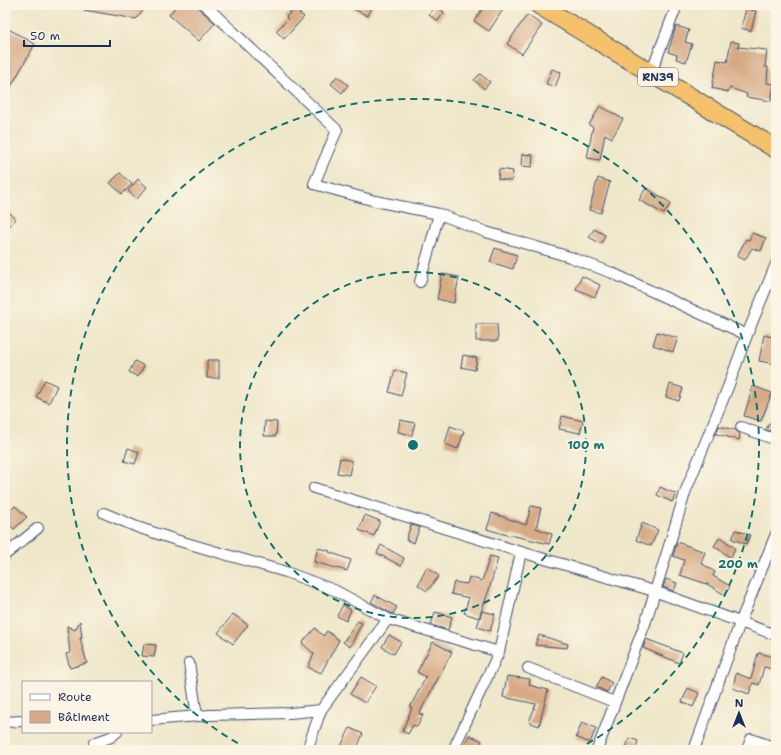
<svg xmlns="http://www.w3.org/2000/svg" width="781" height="755" viewBox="0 0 781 755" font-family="'Shantell Sans',sans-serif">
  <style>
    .building { fill: #d7aa85 }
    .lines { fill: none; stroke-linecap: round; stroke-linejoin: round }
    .street-casing { stroke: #3b4b6e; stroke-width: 12 }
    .highway-casing { stroke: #3b4b6e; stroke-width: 20 }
    .street { stroke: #fff; stroke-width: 10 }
    .highway { stroke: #f5c16b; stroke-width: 18 }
    .ring { fill: none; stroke: #0f766e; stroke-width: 2; stroke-dasharray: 7 5 }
    .labels { text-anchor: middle; stroke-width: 4; stroke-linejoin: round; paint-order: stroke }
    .shield { fill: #fcf5e5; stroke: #5e6a86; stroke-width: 1 }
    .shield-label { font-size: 11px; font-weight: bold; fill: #1b2f5e }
    .centre { fill: #0f766e; stroke: #fcf5e5; stroke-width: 2 }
    .ring-label { font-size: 12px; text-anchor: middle; font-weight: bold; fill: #0f766e; stroke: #fcf5e5; stroke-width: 4; stroke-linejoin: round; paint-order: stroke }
  </style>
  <rect width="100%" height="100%" fill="#fcf5e5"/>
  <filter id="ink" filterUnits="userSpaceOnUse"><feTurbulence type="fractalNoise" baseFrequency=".025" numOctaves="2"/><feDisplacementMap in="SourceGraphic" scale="8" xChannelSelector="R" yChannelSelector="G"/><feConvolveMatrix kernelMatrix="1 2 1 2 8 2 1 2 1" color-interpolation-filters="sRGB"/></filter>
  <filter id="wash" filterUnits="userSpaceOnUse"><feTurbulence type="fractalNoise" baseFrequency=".012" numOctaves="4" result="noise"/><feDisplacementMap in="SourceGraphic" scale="16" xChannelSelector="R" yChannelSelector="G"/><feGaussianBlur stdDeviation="0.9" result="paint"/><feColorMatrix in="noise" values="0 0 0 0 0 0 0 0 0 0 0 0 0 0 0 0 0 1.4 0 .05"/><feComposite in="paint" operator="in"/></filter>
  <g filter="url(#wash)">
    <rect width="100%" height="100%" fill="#efe7c9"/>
    <g id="blocks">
      <path class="building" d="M85 5H148L136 19 84 10Z
        M177 5H195L215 23 199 41 169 15Z
        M345 5H373L368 16Z
        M485 5H506L489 31 474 21Z
        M435 6 444 12 438 21 429 15Z
        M294 9 304 17 284 39 276 31 288 19 286 17Z
        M746 9 756 11 751 31 741 28Z
        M527 15 542 25 522 54 507 44Z
        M676 26 689 30 685 42 692 44 686 62 676 59 677 55 668 52Z
        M5 27 35 44 5 97Z
        M731 41 739 43 738 47 767 50 765 67H768L767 83 774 84 771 101 746 97 747 94 730 88 728 92 712 88 717 60 727 62Z
        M552 69 561 72 555 87 546 84Z
        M480 74 490 82 484 89 474 80Z
        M337 76 348 85 342 93 331 84Z
        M600 106 623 119 612 138 605 134 600 160 587 158 593 127 589 125Z
        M522 154 533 155 532 167 521 166Z
        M499 169 513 171 512 181 498 179Z
        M120 173 132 184 122 194 110 183Z
        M598 178 610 182 601 213 589 210Z
        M138 179 147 187 137 199 128 191Z
        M646 188 671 203 664 214 639 200Z
        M5 209 16 219 5 231Z
        M594 229 605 235 601 244 589 237Z
        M752 233 766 238 761 251 752 248 745 260 737 256 746 239 749 240Z
        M495 248 517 255 513 269 490 262Z
        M442 274 459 277 454 303 437 299Z
        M582 276 600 285 595 297 576 289Z
        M476 324H497L498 341H476Z
        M657 332 678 338 673 352 653 345Z
        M764 335 776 338V364L759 361Z
        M463 355 477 358 475 370 461 367Z
        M207 360H219V378H207Z
        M135 361 144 366 138 377 129 372Z
        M395 370 407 373 401 396 389 392Z
        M45 380 57 386 49 403 36 397Z
        M670 384 683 388 679 401 666 397Z
        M753 386 772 393 761 421 744 416Z
        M562 416 583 421 580 433 559 429Z
        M400 420 415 423 412 435 398 432Z
        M265 421 277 422 276 436H264Z
        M769 423 776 424V433L766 430Z
        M450 426 464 431 458 449 445 444Z
        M719 426 735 430 740 434 739 440 716 434Z
        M128 448 139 452 135 464 124 461Z
        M340 458 352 461 349 475 337 473Z
        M660 487 676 494 672 502 657 495Z
        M15 506 27 517 14 529 5 521V516Z
        M531 506 541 508 536 528 552 534 549 544 510 535V536L487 529 492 513 526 525Z
        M365 515 380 521 374 536 359 530Z
        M642 523 658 530 651 546 636 540Z
        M411 525 420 527 414 543 406 540Z
        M736 530 750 535 746 544 732 539Z
        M720 537 735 548 731 558 714 546Z
        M677 542 705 552 701 563 715 572 713 576 730 586 725 595 707 584 680 575 684 560 673 556Z
        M381 545 404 558 401 566 377 553Z
        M318 548 330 551 329 552 351 560 347 571 314 562Z
        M490 556 498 558 489 590 479 618 464 613 469 598 451 594 454 582 467 584 469 577 482 581Z
        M427 567 439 576 427 591 418 585Z
        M666 579 677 583 674 591 663 587Z
        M375 595 397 607 393 614 371 602Z
        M343 605 351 610 346 621 337 616Z
        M482 611 495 614 490 631 477 627Z
        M435 612 452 617 448 630 431 625Z
        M233 614 248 625 233 644 218 633Z
        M80 621 82 638H80L87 663 70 668 66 654 70 653 67 626 75 630Z
        M358 621 362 623 350 647 343 642Z
        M315 628 323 636 327 631 339 640 321 673 308 667 314 654 302 643Z
        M389 635 401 642 394 654 382 647Z
        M539 635 568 644 567 648 535 645Z
        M646 639 683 653 679 663 643 648Z
        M433 642 452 652 419 714 423 715 417 727 413 725 408 734 402 731 412 708 410 707 426 677 417 672Z
        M144 644 156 645 154 657 142 656Z
        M758 653 775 657 772 669 764 667 759 685 753 683 749 694 733 688 736 673 751 679Z
        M507 676 530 679 529 685 548 690 539 726 529 722 536 704 503 697Z
        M361 677 376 686 365 703 350 694Z
        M602 677 612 683 607 692 596 687Z
        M688 688 699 693 693 707 682 702Z
        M582 722 596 728 590 743 576 737Z
        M350 728 363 734 356 750H339Z
        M469 735 482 741 478 750H462Z
        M629 738 638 741 635 750H625Z"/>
    </g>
  </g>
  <g filter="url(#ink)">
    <use href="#blocks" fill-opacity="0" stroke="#3b4b6e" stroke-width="1"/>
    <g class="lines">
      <g class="street-casing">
        <path id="street" d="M205 5 337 130 314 184 375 201 439 214 486 232 570 257 612 273 747 335
          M651 73 677 5
          M420 282 439 214
          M741 427 776 440
          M314 488 521 552 654 591 776 635
          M104 513 137 527 176 540 286 572 334 590 388 619 499 652
          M5 555 38 528
          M189 663 197 716
          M528 668 614 702
          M151 720 210 715 290 713 321 710 388 619
          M5 722 23 721
          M94 750V743L111 737 117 732
          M307 750 321 710
          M453 750 499 652 521 552
          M597 750 646 621 686 490 728 387 747 335 776 264
          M694 750 740 623 776 534
          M747 750 751 739 776 748"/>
      </g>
      <g class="highway-casing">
        <path id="highway" d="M539 5 776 149"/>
      </g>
      <use href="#street" class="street"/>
      <use href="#highway" class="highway"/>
    </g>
  </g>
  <g class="ring">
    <circle cx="413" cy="445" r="173"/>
    <path d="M248 749A346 346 0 1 1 578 749"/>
  </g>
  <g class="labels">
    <rect class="shield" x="638" y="68" width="40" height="18" rx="3"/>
    <g class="shield-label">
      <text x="658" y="81">RN39</text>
    </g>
  </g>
  <circle cx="413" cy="445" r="6" class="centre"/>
  <g class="ring-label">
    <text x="586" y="449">100 m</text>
    <text x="738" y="568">200 m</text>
  </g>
  <rect width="781" height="755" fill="none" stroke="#fcf5e5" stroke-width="20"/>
  <rect x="22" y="681" width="130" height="52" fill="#fcf5e5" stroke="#a2a6af"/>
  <rect x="30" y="694" width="20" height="6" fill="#ffffff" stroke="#a2a6af"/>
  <text x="58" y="701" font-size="12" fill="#1b2f5e">Route</text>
  <rect x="30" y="711" width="20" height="12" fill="#d7aa85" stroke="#a2a6af"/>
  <text x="58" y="721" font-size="12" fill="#1b2f5e">Bâtiment</text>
  <g transform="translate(739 713)" stroke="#fcf5e5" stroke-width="3" paint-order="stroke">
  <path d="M0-3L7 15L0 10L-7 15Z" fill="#1b2f5e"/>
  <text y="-6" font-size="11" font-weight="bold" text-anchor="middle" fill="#1b2f5e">N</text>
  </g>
  <path d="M24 40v6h86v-6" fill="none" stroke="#1b2f5e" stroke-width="2"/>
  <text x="30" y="40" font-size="12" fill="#1b2f5e" stroke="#fcf5e5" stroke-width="3" paint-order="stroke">50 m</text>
</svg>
